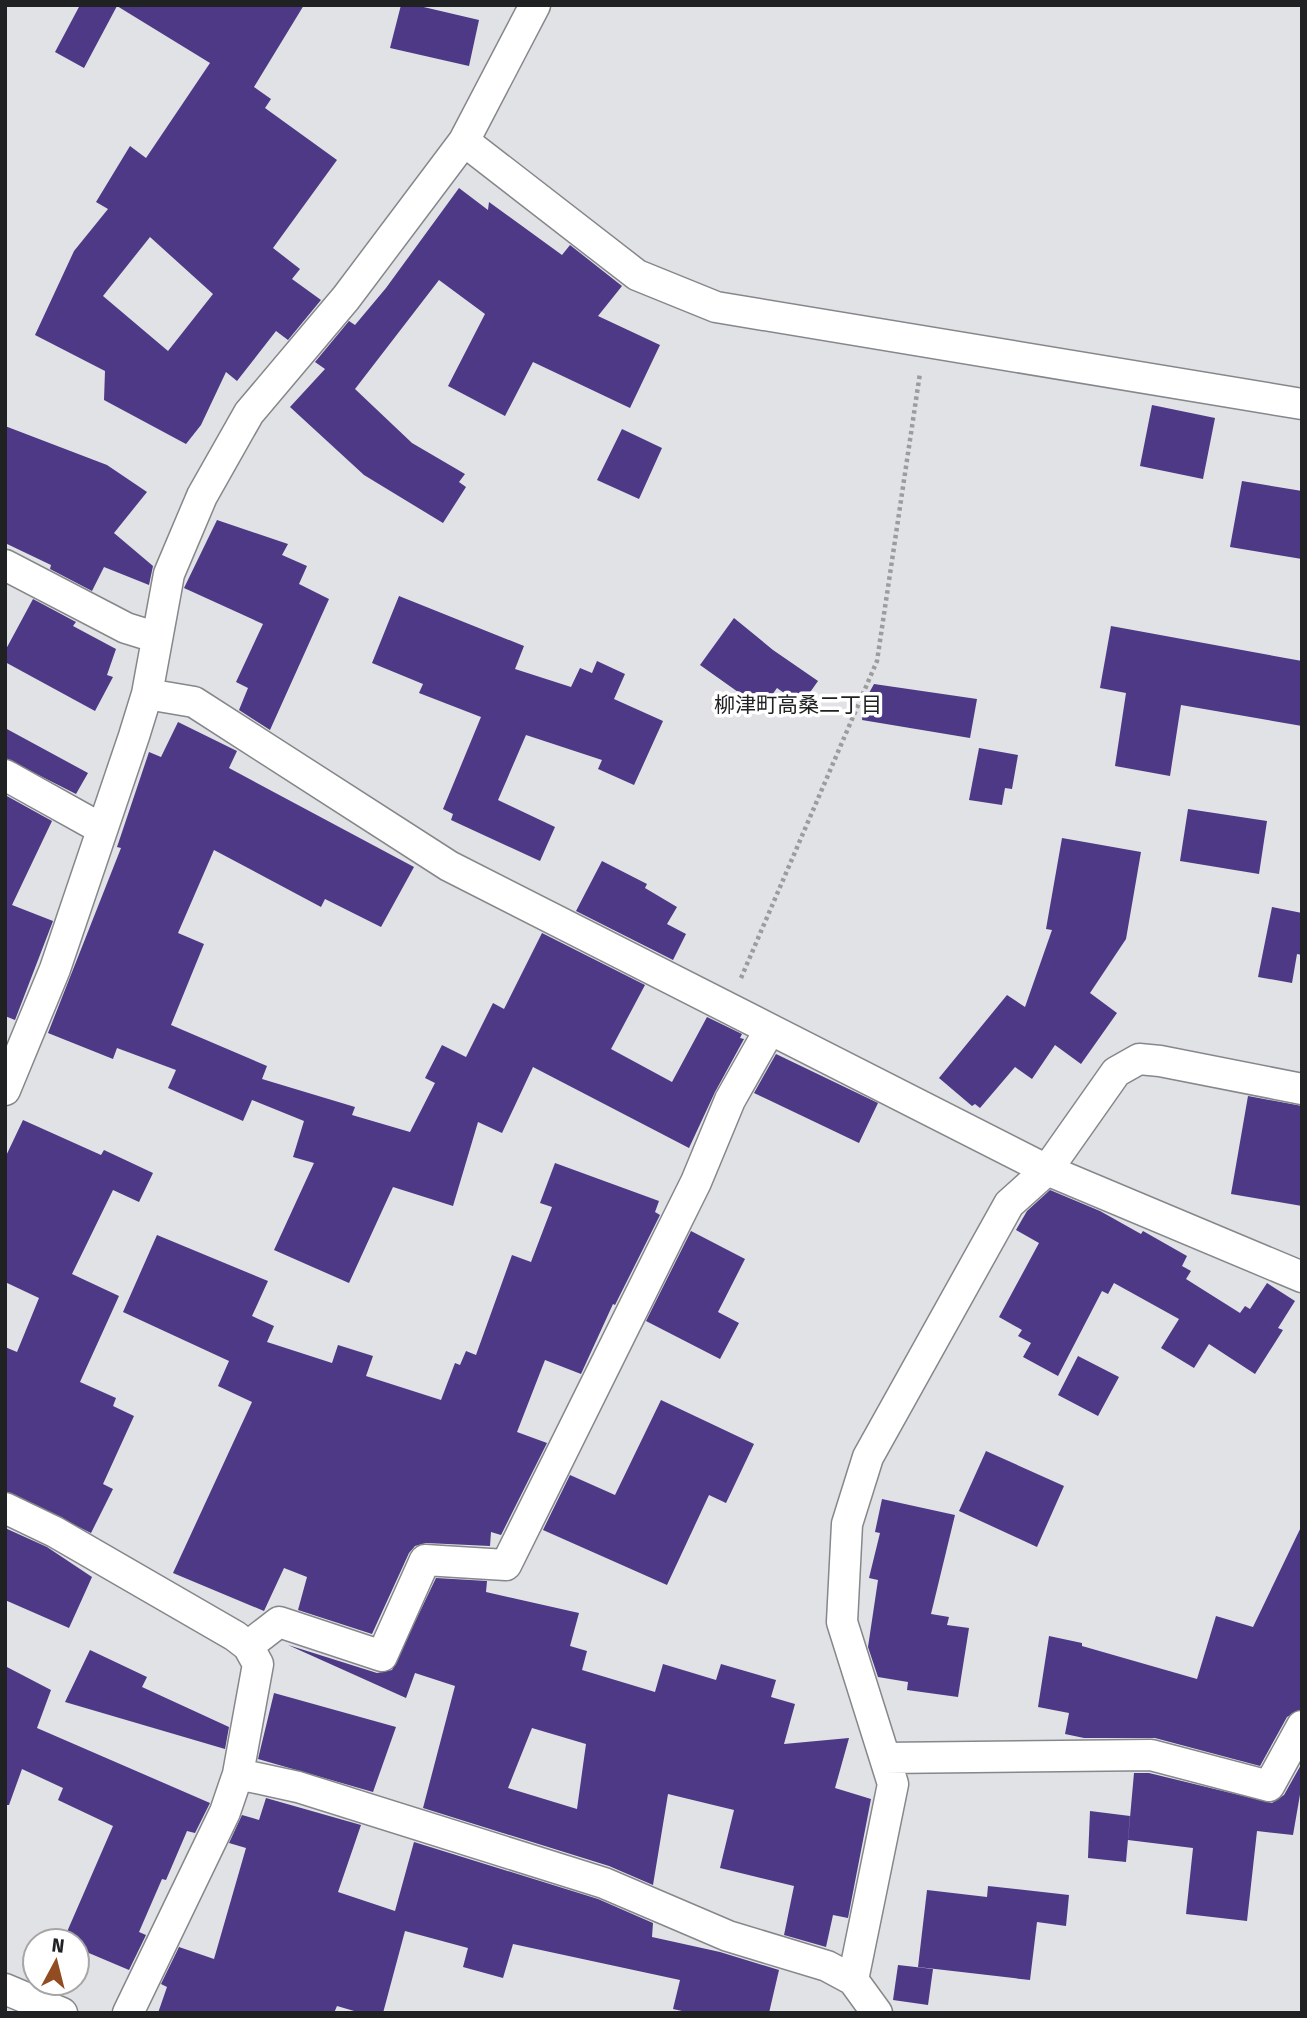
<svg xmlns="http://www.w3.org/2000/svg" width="1307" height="2018" viewBox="0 0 1307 2018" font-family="'Fira Sans','Noto Sans JP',sans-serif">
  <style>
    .building { fill: #4d3985; fill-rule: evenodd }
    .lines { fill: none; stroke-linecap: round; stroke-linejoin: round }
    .minor-casing { stroke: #85878a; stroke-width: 33 }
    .path { stroke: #9a9c9e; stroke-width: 4.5; stroke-dasharray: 3.5 3.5; stroke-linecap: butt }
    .minor { stroke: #fff; stroke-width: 30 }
    .labels { text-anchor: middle; stroke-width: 7; stroke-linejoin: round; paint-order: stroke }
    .neighbourhood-label { font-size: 21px; fill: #202122; stroke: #fff }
  </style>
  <rect width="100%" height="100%" fill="#e0e2e5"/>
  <path class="building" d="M80 5H304L254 87 271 99 265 108 337 160 273 248 300 269 292 279 321 300 288 340 276 331 237 381 226 372 201 425 186 444 104 400 105 371 35 335 74 251 108 209 96 202 130 146 146 158 210 63 117 6 84 68 55 52ZM150 237 213 294 168 351 103 296Z
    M401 5H415L479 20 469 66 390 48Z
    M459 188 488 210 489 202 562 255 570 245 622 286 598 316 660 345 630 408 533 362 505 416 448 386 485 314 439 280 355 389 412 443 465 474 459 482 466 487 443 523 364 475 290 407 325 369 315 362 349 321 355 325 386 288Z
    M1152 405 1215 418 1203 479 1140 466Z
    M5 426 107 465 147 492 114 533 153 566 149 585 104 567 92 591 50 569 51 565 5 543Z
    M622 429 662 448 639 499 597 480Z
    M1242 481 1302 491V559L1230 547Z
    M217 520 288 544 282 555 307 566 299 584 329 599 270 730 239 710 248 688 236 682 263 624 184 588Z
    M399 596 524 646 515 669 571 687 580 668 592 673 597 661 625 674 614 699 663 721 634 785 598 769 602 760 526 735 498 800 555 827 540 861 451 820 453 814 443 809 481 717 419 693 423 684 372 663Z
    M33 599 76 622 73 626 116 649 107 675 113 677 95 711 5 662V651Z
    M734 618 773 650 818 681 801 705 777 688 762 709 700 665Z
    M1111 626 1302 661V726L1181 705 1170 776 1115 766 1126 693 1100 688Z
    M874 684 977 699 970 738 862 720 864 702Z
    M178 722 237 751 229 768 414 867 381 927 325 899 321 907 214 850 178 933 204 944 171 1025 267 1066 262 1079 355 1107 352 1115 410 1132 435 1083 425 1078 442 1045 466 1057 493 1003 504 1009 542 933 645 985 611 1049 672 1082 707 1017 742 1034 740 1038 744 1039 715 1092 689 1148 533 1067 502 1133 478 1122 453 1206 393 1187 349 1283 274 1250 314 1163 293 1157 304 1121 252 1100 243 1121 168 1088 176 1070 117 1048 113 1059 48 1033 121 848 117 847 149 752 161 757Z
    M5 728 88 773 76 794 5 758Z
    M979 748 1018 755 1012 789 1005 788 1002 805 969 800Z
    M5 795 52 821 12 905 53 921 15 1020 5 1016Z
    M1188 809 1267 821 1259 874 1180 861Z
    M1062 838 1141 852 1126 939 1090 993 1117 1013 1081 1064 1055 1045 1032 1079 1015 1067 980 1108 975 1104 972 1106 939 1078 1007 995 1025 1007 1052 930 1046 929Z
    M602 861 647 884 645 888 677 907 667 924 686 934 673 960 576 911Z
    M1272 907 1302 913V955L1297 954 1292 983 1258 977Z
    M776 1054 878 1103 859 1143 754 1093Z
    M1248 1096 1302 1106V1206L1231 1194Z
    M23 1120 101 1155 104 1150 153 1173 139 1202 113 1190 72 1274 119 1296 80 1382 116 1398 113 1406 134 1416 103 1484 113 1489 91 1533 5 1491V1347L17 1352 39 1298 5 1282V1158Z
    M555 1163 659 1201 655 1212 660 1215 615 1305 613 1304 581 1374 545 1360 517 1432 547 1443 501 1535 491 1532 490 1546 426 1543 415 1546 409 1553 372 1634 298 1610 307 1577 284 1568 264 1611 173 1573 252 1402 218 1386 229 1361 123 1312 157 1235 268 1281 252 1316 274 1326 267 1342 332 1363 338 1345 373 1356 366 1376 441 1400 455 1363 460 1365 466 1351 476 1355 512 1255 531 1262 552 1207 540 1203Z
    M1050 1190 1100 1211 1141 1234 1143 1231 1187 1256 1182 1266 1191 1271 1186 1279 1240 1313 1245 1306 1250 1309 1267 1283 1295 1301 1278 1328 1283 1330 1255 1374 1209 1344 1194 1368 1161 1348 1179 1319 1114 1283 1108 1294 1102 1291 1058 1376 1023 1357 1031 1343 1018 1336 1022 1330 999 1317 1039 1243 1016 1230 1027 1211Z
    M691 1231 745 1259 718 1312 739 1323 720 1359 646 1321Z
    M1078 1356 1119 1377 1098 1416 1058 1395Z
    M661 1400 754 1444 726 1503 709 1495 667 1585 543 1530 570 1475 615 1495Z
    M986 1451 1064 1486 1037 1547 959 1511Z
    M882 1499 955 1515 931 1614 949 1617 947 1625 969 1628 958 1697 907 1690 908 1682 878 1677 868 1647 878 1580 869 1578 880 1533 875 1532Z
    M1302 1525V1709L1287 1717 1260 1766 1155 1738H1084L1065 1734 1069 1713 1038 1707 1049 1636 1082 1643V1646L1197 1679 1216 1616 1253 1627Z
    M5 1528 47 1547 92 1577 69 1628 5 1600Z
    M436 1578 487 1581 486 1592 579 1613 570 1646 587 1651 582 1670 655 1692 663 1664 716 1680 721 1664 776 1680 771 1697 795 1704 784 1744 849 1738 835 1788 871 1799 848 1918 833 1915 826 1947 784 1935 794 1886 720 1868 734 1810 668 1794 653 1885 609 1866 423 1808 455 1686 415 1673 406 1698 288 1645 377 1673 392 1670ZM532 1728 586 1744 577 1809 508 1788Z
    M90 1650 147 1677 142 1687 229 1727 225 1749 65 1702Z
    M5 1666 51 1690 37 1728 210 1803 195 1833 187 1831 166 1880 162 1879 139 1932 146 1935 129 1970 77 1948V1941H63L113 1826 58 1800 63 1788 22 1769 9 1805H5Z
    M274 1693 396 1727 373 1792 258 1759Z
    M1302 1763V1783L1293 1835 1257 1831 1247 1921 1186 1914 1193 1848 1128 1840 1134 1773H1149L1272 1803 1284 1795Z
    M266 1798 361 1825 338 1892 395 1911 414 1842 598 1899 653 1923 652 1937 720 1952 779 1970 769 2013H691L673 2009 680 1980 513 1944 503 1978 463 1967 468 1948 405 1931 383 2013H361L337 2006 334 2013H158L167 1987 161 1984 179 1947 214 1959 246 1848 229 1843 242 1815 259 1820Z
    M1090 1811 1130 1816 1126 1862 1088 1858Z
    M988 1886 1069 1895 1066 1926 1037 1922 1030 1980 918 1967 927 1890 987 1897Z
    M898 1965 933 1969 928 2005 893 2000Z"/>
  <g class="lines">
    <g class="minor-casing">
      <path id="minor" d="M464 141 637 275 716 307 1302 404
        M5 565 126 628 155 637
        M147 694 194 702 449 866 1047 1170 1302 1277
        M5 775 102 829
        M5 1090 55 969 134 736 147 694 169 574 202 496 249 413 346 298 464 141 535 5
        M5 1508 55 1532 235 1636 248 1646 258 1664 238 1774 225 1812 128 2013
        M248 1646 279 1622 382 1656 425 1560 506 1565 696 1182 730 1100 769 1031
        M885 1758 1151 1755 1269 1786 1302 1726
        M238 1774 298 1787 604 1883 728 1936 827 1966 853 1980 877 2013
        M853 1980 893 1784 842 1622 847 1524 868 1457 1009 1204 1047 1170 1116 1072 1139 1059 1160 1061 1302 1089
        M5 1989 62 2013"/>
    </g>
    <path class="path" d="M741 978 877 661 920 373"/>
    <use href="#minor" class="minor"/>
  </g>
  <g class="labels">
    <g class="neighbourhood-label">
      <text x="798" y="712">柳津町高桑二丁目</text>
    </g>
  </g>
  <rect width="1307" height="2018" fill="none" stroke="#202122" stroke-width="14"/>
  <g transform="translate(56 1962) rotate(7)"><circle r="33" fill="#ffffff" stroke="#a6a6a7" stroke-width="2"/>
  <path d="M0-5L12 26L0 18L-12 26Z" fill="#914d21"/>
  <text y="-10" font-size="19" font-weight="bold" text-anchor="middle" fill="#202122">N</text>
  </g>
</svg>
